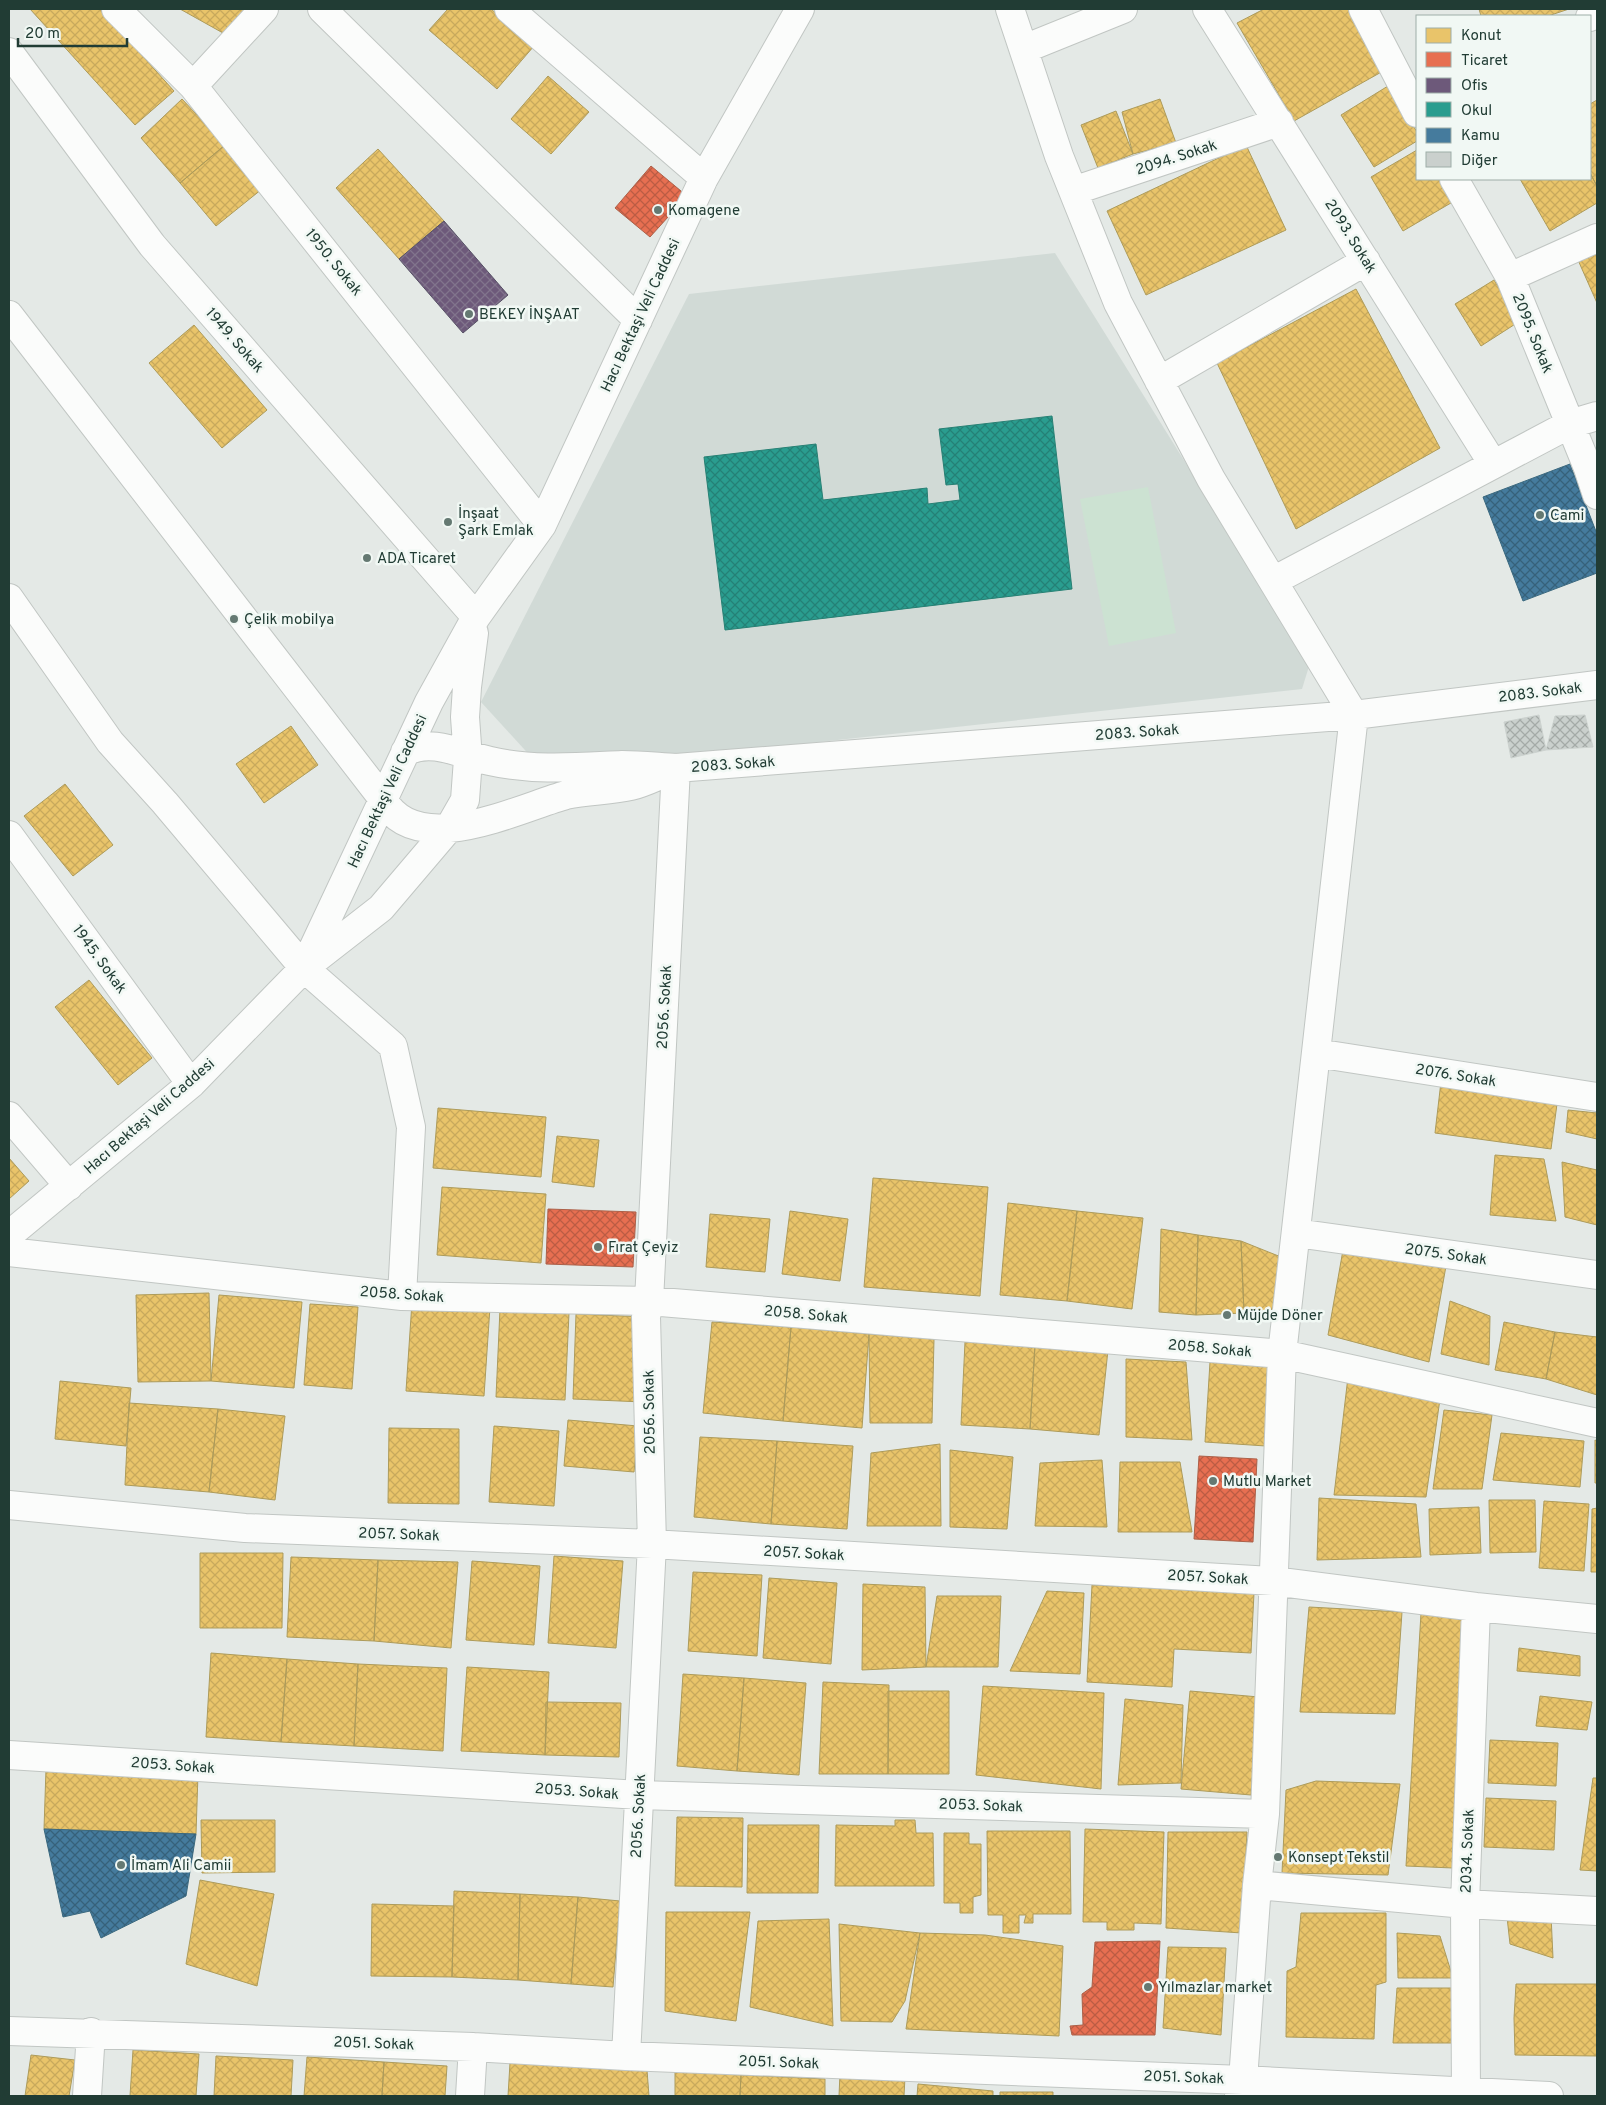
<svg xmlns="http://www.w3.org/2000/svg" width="1606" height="2105" viewBox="0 0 1606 2105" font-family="Overpass,sans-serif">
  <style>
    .built { fill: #d1dad6 }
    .park { fill: #cce2d2 }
    .homes { fill: url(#homes-cross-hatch); stroke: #ad9b5a }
    .shops { fill: url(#shops-cross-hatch); stroke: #ac6048 }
    .offices { fill: url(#offices-cross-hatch); stroke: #565065 }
    .schools { fill: url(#schools-cross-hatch); stroke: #278074 }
    .public { fill: url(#public-cross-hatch); stroke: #3a687e }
    .building { fill: url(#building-cross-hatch); stroke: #ccd2cf }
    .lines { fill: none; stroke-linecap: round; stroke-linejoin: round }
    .minor-casing { stroke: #c1c6c3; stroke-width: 30 }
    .minor { stroke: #fbfcfb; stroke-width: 28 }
    .poi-dot { fill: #657972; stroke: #f1f8f4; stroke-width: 2 }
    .labels { text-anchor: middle; stroke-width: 5; stroke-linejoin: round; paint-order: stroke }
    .street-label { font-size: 15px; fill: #213c34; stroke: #f1f8f4 }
    .poi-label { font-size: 15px; fill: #213c34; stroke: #f1f8f4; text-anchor: start }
  </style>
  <defs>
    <pattern id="homes-cross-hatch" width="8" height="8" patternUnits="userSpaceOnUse" patternTransform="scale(1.25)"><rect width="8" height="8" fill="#e9c46a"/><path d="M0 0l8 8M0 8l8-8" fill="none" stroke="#c8a95c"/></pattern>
    <pattern id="shops-cross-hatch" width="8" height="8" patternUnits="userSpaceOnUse" patternTransform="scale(1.25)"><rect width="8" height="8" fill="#e76f51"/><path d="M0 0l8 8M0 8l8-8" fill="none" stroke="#bb5c44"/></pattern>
    <pattern id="offices-cross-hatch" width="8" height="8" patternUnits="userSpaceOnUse" patternTransform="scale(1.25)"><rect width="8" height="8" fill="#6d597a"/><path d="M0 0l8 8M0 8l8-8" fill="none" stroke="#81748c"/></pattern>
    <pattern id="schools-cross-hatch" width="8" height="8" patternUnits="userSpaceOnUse" patternTransform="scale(1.25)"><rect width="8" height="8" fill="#2a9d8f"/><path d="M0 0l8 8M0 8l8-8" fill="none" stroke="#248176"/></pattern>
    <pattern id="public-cross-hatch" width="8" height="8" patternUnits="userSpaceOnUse" patternTransform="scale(1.25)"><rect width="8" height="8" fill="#457b9d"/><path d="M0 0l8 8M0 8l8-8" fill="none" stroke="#36617a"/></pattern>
    <pattern id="building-cross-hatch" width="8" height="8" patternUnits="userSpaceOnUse" patternTransform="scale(1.25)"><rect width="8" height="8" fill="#cad0cd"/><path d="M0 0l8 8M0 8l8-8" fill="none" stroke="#a4aaa7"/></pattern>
  </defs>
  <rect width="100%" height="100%" fill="#e4e9e6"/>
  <path class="built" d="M1055 253 1310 663 1302 689 545 772 481 702 689 294Z"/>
  <path class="park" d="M1148 487 1176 633 1109 646 1080 499Z"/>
  <path class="homes" d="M30 9H100L174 91 135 125Z
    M180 9H250L223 33Z
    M448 9H491L534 46 497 89 429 30Z
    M1264 9H1351L1385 70 1294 121 1237 23Z
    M1479 9H1569L1548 16H1481Z
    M548 76 589 112 551 154 511 119Z
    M1388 86 1417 132V141L1374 167 1341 115Z
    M182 99 225 145 180 183 141 138Z
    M1160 99 1176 143 1133 154 1122 112Z
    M1597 100V186L1590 173V104Z
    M1116 111 1133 154 1098 168 1081 125Z
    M225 145 262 189 216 226 180 183Z
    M1246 145 1286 230 1146 295 1107 211Z
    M378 149 444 221 399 259 336 188Z
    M1417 150V179H1444L1456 200 1403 231 1371 177Z
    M1590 173 1597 186V203L1550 231 1520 179H1590Z
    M1597 251V303L1578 260Z
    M1494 280 1520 321 1481 346 1455 304Z
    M1356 289 1440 448 1296 529 1217 363Z
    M194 325 267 410 222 448 149 363Z
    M291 726 318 765 264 803 236 764Z
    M65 784 113 845 73 876 24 816Z
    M89 980 152 1058 118 1085 55 1007Z
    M1442 1073 1557 1104 1551 1149 1435 1133Z
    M438 1108 546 1117 541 1177 433 1168Z
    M1568 1110 1597 1113V1139L1566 1132Z
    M557 1136 599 1140 594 1187 552 1182Z
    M1495 1155 1544 1159 1556 1221 1490 1215Z
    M9 1158 29 1181 9 1199Z
    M1562 1162 1597 1170V1225L1565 1217Z
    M873 1178 988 1187 980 1296 864 1287Z
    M442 1187 546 1194 541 1263 437 1255Z
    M1008 1203 1077 1211 1067 1301 1000 1295Z
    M790 1211 848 1219 840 1281 782 1274Z
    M1077 1211 1143 1218 1132 1309 1067 1301Z
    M710 1214 770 1219 765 1272 706 1267Z
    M1161 1229 1198 1235 1196 1315 1159 1312Z
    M1198 1235 1241 1241 1244 1313 1196 1315Z
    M1241 1241 1281 1257 1275 1309 1244 1313Z
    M1343 1250 1446 1266 1429 1362 1328 1335Z
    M209 1293 211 1381 138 1382 136 1295Z
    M219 1295 302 1302 294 1388 211 1381Z
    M1450 1301 1490 1316 1489 1365 1441 1354Z
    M412 1302 490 1307 484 1396 406 1391Z
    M310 1304 358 1307 352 1389 304 1385Z
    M500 1309 569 1313 565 1400 496 1397Z
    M576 1314 646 1317 643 1402 573 1399Z
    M712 1322 791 1327 783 1421 703 1413Z
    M1504 1322 1555 1332 1546 1379 1495 1370Z
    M791 1327 869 1334 862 1428 783 1421Z
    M1555 1332 1597 1337V1395L1546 1379Z
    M869 1334 934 1339 932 1423H870Z
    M965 1342 1035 1345 1030 1429 961 1425Z
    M1035 1345 1108 1350 1099 1435 1030 1429Z
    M1126 1359 1186 1362 1192 1440 1126 1437Z
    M1210 1362 1271 1366 1266 1446 1205 1442Z
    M1348 1377 1440 1399 1426 1497 1334 1495Z
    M60 1381 131 1388 126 1446 55 1439Z
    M129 1403 218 1409 209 1492 125 1485Z
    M218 1409 285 1416 275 1500 209 1492Z
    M1444 1410 1492 1415 1482 1489H1433Z
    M568 1420 638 1426 634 1472 564 1466Z
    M494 1426 559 1431 554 1506 489 1502Z
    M389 1428 459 1429V1504L388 1503Z
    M1501 1433 1584 1441 1580 1487 1493 1480Z
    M700 1437 777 1441 771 1524 694 1517Z
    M1595 1440 1597 1441V1483H1595Z
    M777 1441 853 1446 847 1529 771 1524Z
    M940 1444 941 1526H867L871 1453Z
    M950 1450 1013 1457 1007 1529 950 1527Z
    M1102 1460 1107 1527 1035 1526 1040 1463Z
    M1120 1462H1180L1192 1532H1118Z
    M1319 1498 1416 1504 1421 1557 1317 1560Z
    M1489 1500H1535L1536 1552 1490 1553Z
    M1544 1501 1589 1504 1584 1571 1539 1568Z
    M1479 1507 1481 1553 1430 1555 1429 1509Z
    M1597 1508V1572H1591L1592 1509Z
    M200 1553H283L282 1628H200Z
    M554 1556 623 1561 616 1648 548 1643Z
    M291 1557 378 1560 374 1641 287 1637Z
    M378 1560 458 1562 451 1648 374 1641Z
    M472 1561 540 1566 534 1645 466 1640Z
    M693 1572 762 1575 757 1656 688 1651Z
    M769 1578 837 1583 831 1664 763 1658Z
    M863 1584 925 1587 926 1667 862 1670Z
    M1092 1585 1254 1593 1251 1653 1174 1649 1172 1687 1087 1682Z
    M1047 1591 1084 1593 1080 1674 1010 1671Z
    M937 1596H1001L998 1667H926Z
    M1309 1607 1402 1612 1395 1714 1300 1712Z
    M1421 1613 1467 1615 1453 1868 1406 1866Z
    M1519 1648 1580 1656V1676L1517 1671Z
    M211 1653 287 1659 281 1742 206 1737Z
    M287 1659 358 1664 354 1746 281 1742Z
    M358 1664 447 1668 443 1751 354 1746Z
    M467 1667 549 1672 545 1755 461 1751Z
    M683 1674 744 1678 737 1771 677 1766Z
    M744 1678 806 1683 799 1775 737 1771Z
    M823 1682 889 1685 888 1774H819Z
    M983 1686 1104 1693 1101 1789 976 1775Z
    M888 1691H949V1774H888Z
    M1190 1691 1259 1697 1251 1795 1181 1789Z
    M1540 1696 1592 1702 1587 1730 1536 1726Z
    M1125 1699 1183 1705 1181 1783 1118 1785Z
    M546 1702 621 1703 619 1757 545 1755Z
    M1490 1740 1558 1743 1556 1786 1488 1783Z
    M46 1769 198 1774 196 1834 44 1829Z
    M1593 1778H1597V1871L1580 1870Z
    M1316 1781 1400 1784 1388 1875 1282 1873 1286 1790Z
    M1486 1798 1556 1801 1554 1850 1484 1847Z
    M677 1817 743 1818 742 1887 675 1886Z
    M201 1820H275V1872L202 1873Z
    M895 1820H915L916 1833H933L934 1886H835L836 1825 895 1826Z
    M748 1825H819L818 1893H747Z
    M1085 1829 1164 1832 1161 1924 1134 1923V1930H1107V1922H1083Z
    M987 1831H1070L1071 1914H1033V1923H1024L1026 1915H1019V1933H1003V1915H988Z
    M1168 1832H1247L1242 1933 1166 1928Z
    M944 1833H969V1844H981V1895L973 1897V1913H960V1903H944Z
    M200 1880 274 1894 257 1986 186 1964Z
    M454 1891 520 1894 518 1980 452 1977Z
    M520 1894 578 1897 571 1984 518 1980Z
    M578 1897 620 1901 613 1987 571 1984Z
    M372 1904 454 1906 452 1977 371 1976Z
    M666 1912H750L736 2021 665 2011Z
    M1301 1913H1386V1982L1376 1985 1374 2039 1286 2037 1287 1971 1296 1967Z
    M1551 1915 1553 1958 1510 1944 1507 1917Z
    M829 1919 833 2026 750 2007 758 1921Z
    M839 1924 920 1933 905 2001 892 2022 841 2021Z
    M920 1933 985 1935 1063 1946 1059 2036 906 2029Z
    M1397 1933 1440 1936 1453 1978H1398Z
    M1168 1947 1226 1948 1221 2035 1163 2028Z
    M1516 1984H1597V2056L1515 2055 1514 2018Z
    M1397 1988H1456L1454 2043H1393Z
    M133 2050 199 2054 196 2096H130Z
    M31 2055 75 2060 69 2096H25Z
    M216 2056 293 2060 291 2096H214Z
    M307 2057 384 2062 382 2096H304Z
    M384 2062 447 2066 445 2096H382Z
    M510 2063 647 2070 649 2096H508Z
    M675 2069 741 2075 740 2096H675Z
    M840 2073 905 2077 904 2096H839Z
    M741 2075 825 2079V2096H740Z
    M918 2084 993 2091V2096H917Z
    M1000 2092H1053V2096H1000Z"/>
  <path class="shops" d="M651 166 687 196 650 237 615 208Z
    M548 1209 636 1212 633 1267 546 1264Z
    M1199 1456 1257 1459 1253 1542 1194 1539Z
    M1160 1941 1155 2035H1072L1070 2026 1083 2025 1082 1994 1092 1987 1095 1942Z"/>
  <path class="offices" d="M444 221 508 295 463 333 399 259Z"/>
  <path class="schools" d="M1052 416 1072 589 725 630 704 457 816 444 823 500 927 488 928 504 960 500 958 484 946 485 939 429Z"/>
  <path class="public" d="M1570 464 1597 534V573L1523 601 1483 497Z
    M44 1829 196 1834 186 1896 101 1938 90 1911 63 1917Z"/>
  <path class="building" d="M1539 715 1546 750 1511 758 1504 722Z
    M1585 715 1593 747 1546 750 1555 716Z"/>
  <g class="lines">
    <g class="minor-casing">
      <path id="minor" d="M116 9 193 86 542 525
        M322 9 638 320
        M509 9 704 178
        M1010 9 1059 156 1118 303 1211 479 1354 715 1282 1354 1265 1814 1257 1885 1243 2080 1239 2096
        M1207 9 1493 464
        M1363 9 1417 113
        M1590 17 1597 14
        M1024 49 1123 9
        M9 52 152 245 476 617
        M193 86 264 9
        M1454 179 1510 277 1588 468 1597 495
        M1073 191 1279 122
        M1510 277 1597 238
        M9 315 383 799C415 861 519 808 566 795 587 790 610 791 631 786 644 783 657 776 670 771
        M1159 381 1366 261
        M1273 581 1570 424 1597 416
        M9 598 110 742 165 803 304 968 393 1046 411 1127 402 1296
        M405 752C432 737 462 755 490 761 534 771 578 767 622 765 640 765 658 767 676 768L1354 715 1597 685
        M9 835 191 1084
        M304 968 429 702 476 617 542 525 704 178 800 9
        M1316 1053 1597 1097
        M9 1116 69 1186
        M1296 1233 1597 1275
        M9 1235 191 1084 304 968 381 908 449 828 465 800 468 759 465 717 467 687 474 633
        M9 1252 402 1296 649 1301 1282 1354 1597 1423
        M9 1505 245 1528 652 1544 1273 1581 1476 1607 1597 1619
        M9 1755 639 1795 1265 1814
        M1257 1885 1465 1904 1597 1911
        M9 2031 473 2047 626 2056 1243 2080 1549 2096
        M626 2056 652 1544 646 1317 649 1301 676 768
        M87 2096 91 2032
        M470 2096 473 2047
        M1466 2096 1465 1904 1476 1607"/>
    </g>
    <use href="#minor" class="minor"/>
  </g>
  <g class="poi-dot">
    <circle cx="658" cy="210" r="5"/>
    <circle cx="469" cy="314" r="5"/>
    <circle cx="1540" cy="515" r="5"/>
    <circle cx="448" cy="522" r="5"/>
    <circle cx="367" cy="558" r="5"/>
    <circle cx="234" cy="619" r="5"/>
    <circle cx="598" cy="1247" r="5"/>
    <circle cx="1227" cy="1315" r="5"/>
    <circle cx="1213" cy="1481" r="5"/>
    <circle cx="1278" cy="1857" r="5"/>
    <circle cx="121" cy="1865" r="5"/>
    <circle cx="1148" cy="1987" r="5"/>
  </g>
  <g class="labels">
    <g class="street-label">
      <text transform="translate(1176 157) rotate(-18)" y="5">2094. Sokak</text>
      <text transform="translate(1351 236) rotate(58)" y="5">2093. Sokak</text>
      <text transform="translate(334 262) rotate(51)" y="5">1950. Sokak</text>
      <text transform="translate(640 315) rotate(-65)" y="5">Hacı Bektaşi Veli Caddesi</text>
      <text transform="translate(1533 333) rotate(68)" y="5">2095. Sokak</text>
      <text transform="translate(235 340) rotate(49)" y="5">1949. Sokak</text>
      <text transform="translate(1540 692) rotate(-7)" y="5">2083. Sokak</text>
      <text transform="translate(1137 732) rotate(-4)" y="5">2083. Sokak</text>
      <text transform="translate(733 764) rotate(-4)" y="5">2083. Sokak</text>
      <text transform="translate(387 791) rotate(-65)" y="5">Hacı Bektaşi Veli Caddesi</text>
      <text transform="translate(100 959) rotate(54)" y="5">1945. Sokak</text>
      <text transform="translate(664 1007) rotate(-87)" y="5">2056. Sokak</text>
      <text transform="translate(1456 1075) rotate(9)" y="5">2076. Sokak</text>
      <text transform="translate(149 1116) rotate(-41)" y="5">Hacı Bektaşi Veli Caddesi</text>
      <text transform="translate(1446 1254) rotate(8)" y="5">2075. Sokak</text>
      <text transform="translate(402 1294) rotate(4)" y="5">2058. Sokak</text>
      <text transform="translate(806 1314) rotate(5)" y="5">2058. Sokak</text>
      <text transform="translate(1210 1348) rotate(5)" y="5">2058. Sokak</text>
      <text transform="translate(649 1412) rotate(-91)" y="5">2056. Sokak</text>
      <text transform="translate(399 1534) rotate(2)" y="5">2057. Sokak</text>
      <text transform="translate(804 1553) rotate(3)" y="5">2057. Sokak</text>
      <text transform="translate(1208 1577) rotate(3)" y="5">2057. Sokak</text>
      <text transform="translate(173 1765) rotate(4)" y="5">2053. Sokak</text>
      <text transform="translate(577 1791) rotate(4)" y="5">2053. Sokak</text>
      <text transform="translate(981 1805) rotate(2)" y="5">2053. Sokak</text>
      <text transform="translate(638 1816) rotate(-87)" y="5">2056. Sokak</text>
      <text transform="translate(1467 1851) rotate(-88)" y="5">2034. Sokak</text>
      <text transform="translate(374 2043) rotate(2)" y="5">2051. Sokak</text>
      <text transform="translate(779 2062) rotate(2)" y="5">2051. Sokak</text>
      <text transform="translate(1184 2077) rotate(2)" y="5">2051. Sokak</text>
    </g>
    <g class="poi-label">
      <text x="668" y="215">Komagene</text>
      <text x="479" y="319">BEKEY İNŞAAT</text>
      <text x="458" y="518">İnşaat<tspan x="458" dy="17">Şark Emlak</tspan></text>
      <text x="1550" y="520">Cami</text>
      <text x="377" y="563">ADA Ticaret</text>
      <text x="244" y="624">Çelik mobilya</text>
      <text x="608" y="1252">Fırat Çeyiz</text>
      <text x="1237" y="1320">Müjde Döner</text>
      <text x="1223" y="1486">Mutlu Market</text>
      <text x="1288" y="1862">Konsept Tekstil</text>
      <text x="131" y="1870">İmam Ali Camii</text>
      <text x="1158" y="1992">Yılmazlar market</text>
    </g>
  </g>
  <rect width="1606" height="2105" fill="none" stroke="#213c34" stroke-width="20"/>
  <rect x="1416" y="15" width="175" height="165" fill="#f1f8f4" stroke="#9eada7"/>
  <rect x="1426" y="28" width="25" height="15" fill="#e9c46a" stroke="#9eada7"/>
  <text x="1461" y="40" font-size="15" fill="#213c34">Konut</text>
  <rect x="1426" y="52" width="25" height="15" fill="#e76f51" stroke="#9eada7"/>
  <text x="1461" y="65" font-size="15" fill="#213c34">Ticaret</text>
  <rect x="1426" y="78" width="25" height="15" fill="#6d597a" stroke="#9eada7"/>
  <text x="1461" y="90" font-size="15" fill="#213c34">Ofis</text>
  <rect x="1426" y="102" width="25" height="15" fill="#2a9d8f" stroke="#9eada7"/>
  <text x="1461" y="115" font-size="15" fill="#213c34">Okul</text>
  <rect x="1426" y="128" width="25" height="15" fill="#457b9d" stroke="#9eada7"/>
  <text x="1461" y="140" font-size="15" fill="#213c34">Kamu</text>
  <rect x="1426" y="152" width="25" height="15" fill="#cad0cd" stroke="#9eada7"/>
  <text x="1461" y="165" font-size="15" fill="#213c34">Diğer</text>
  <path d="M18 38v8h109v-8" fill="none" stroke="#213c34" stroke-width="2.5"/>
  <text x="25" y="38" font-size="15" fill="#213c34" stroke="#f1f8f4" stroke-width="4" paint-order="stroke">20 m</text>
</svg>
